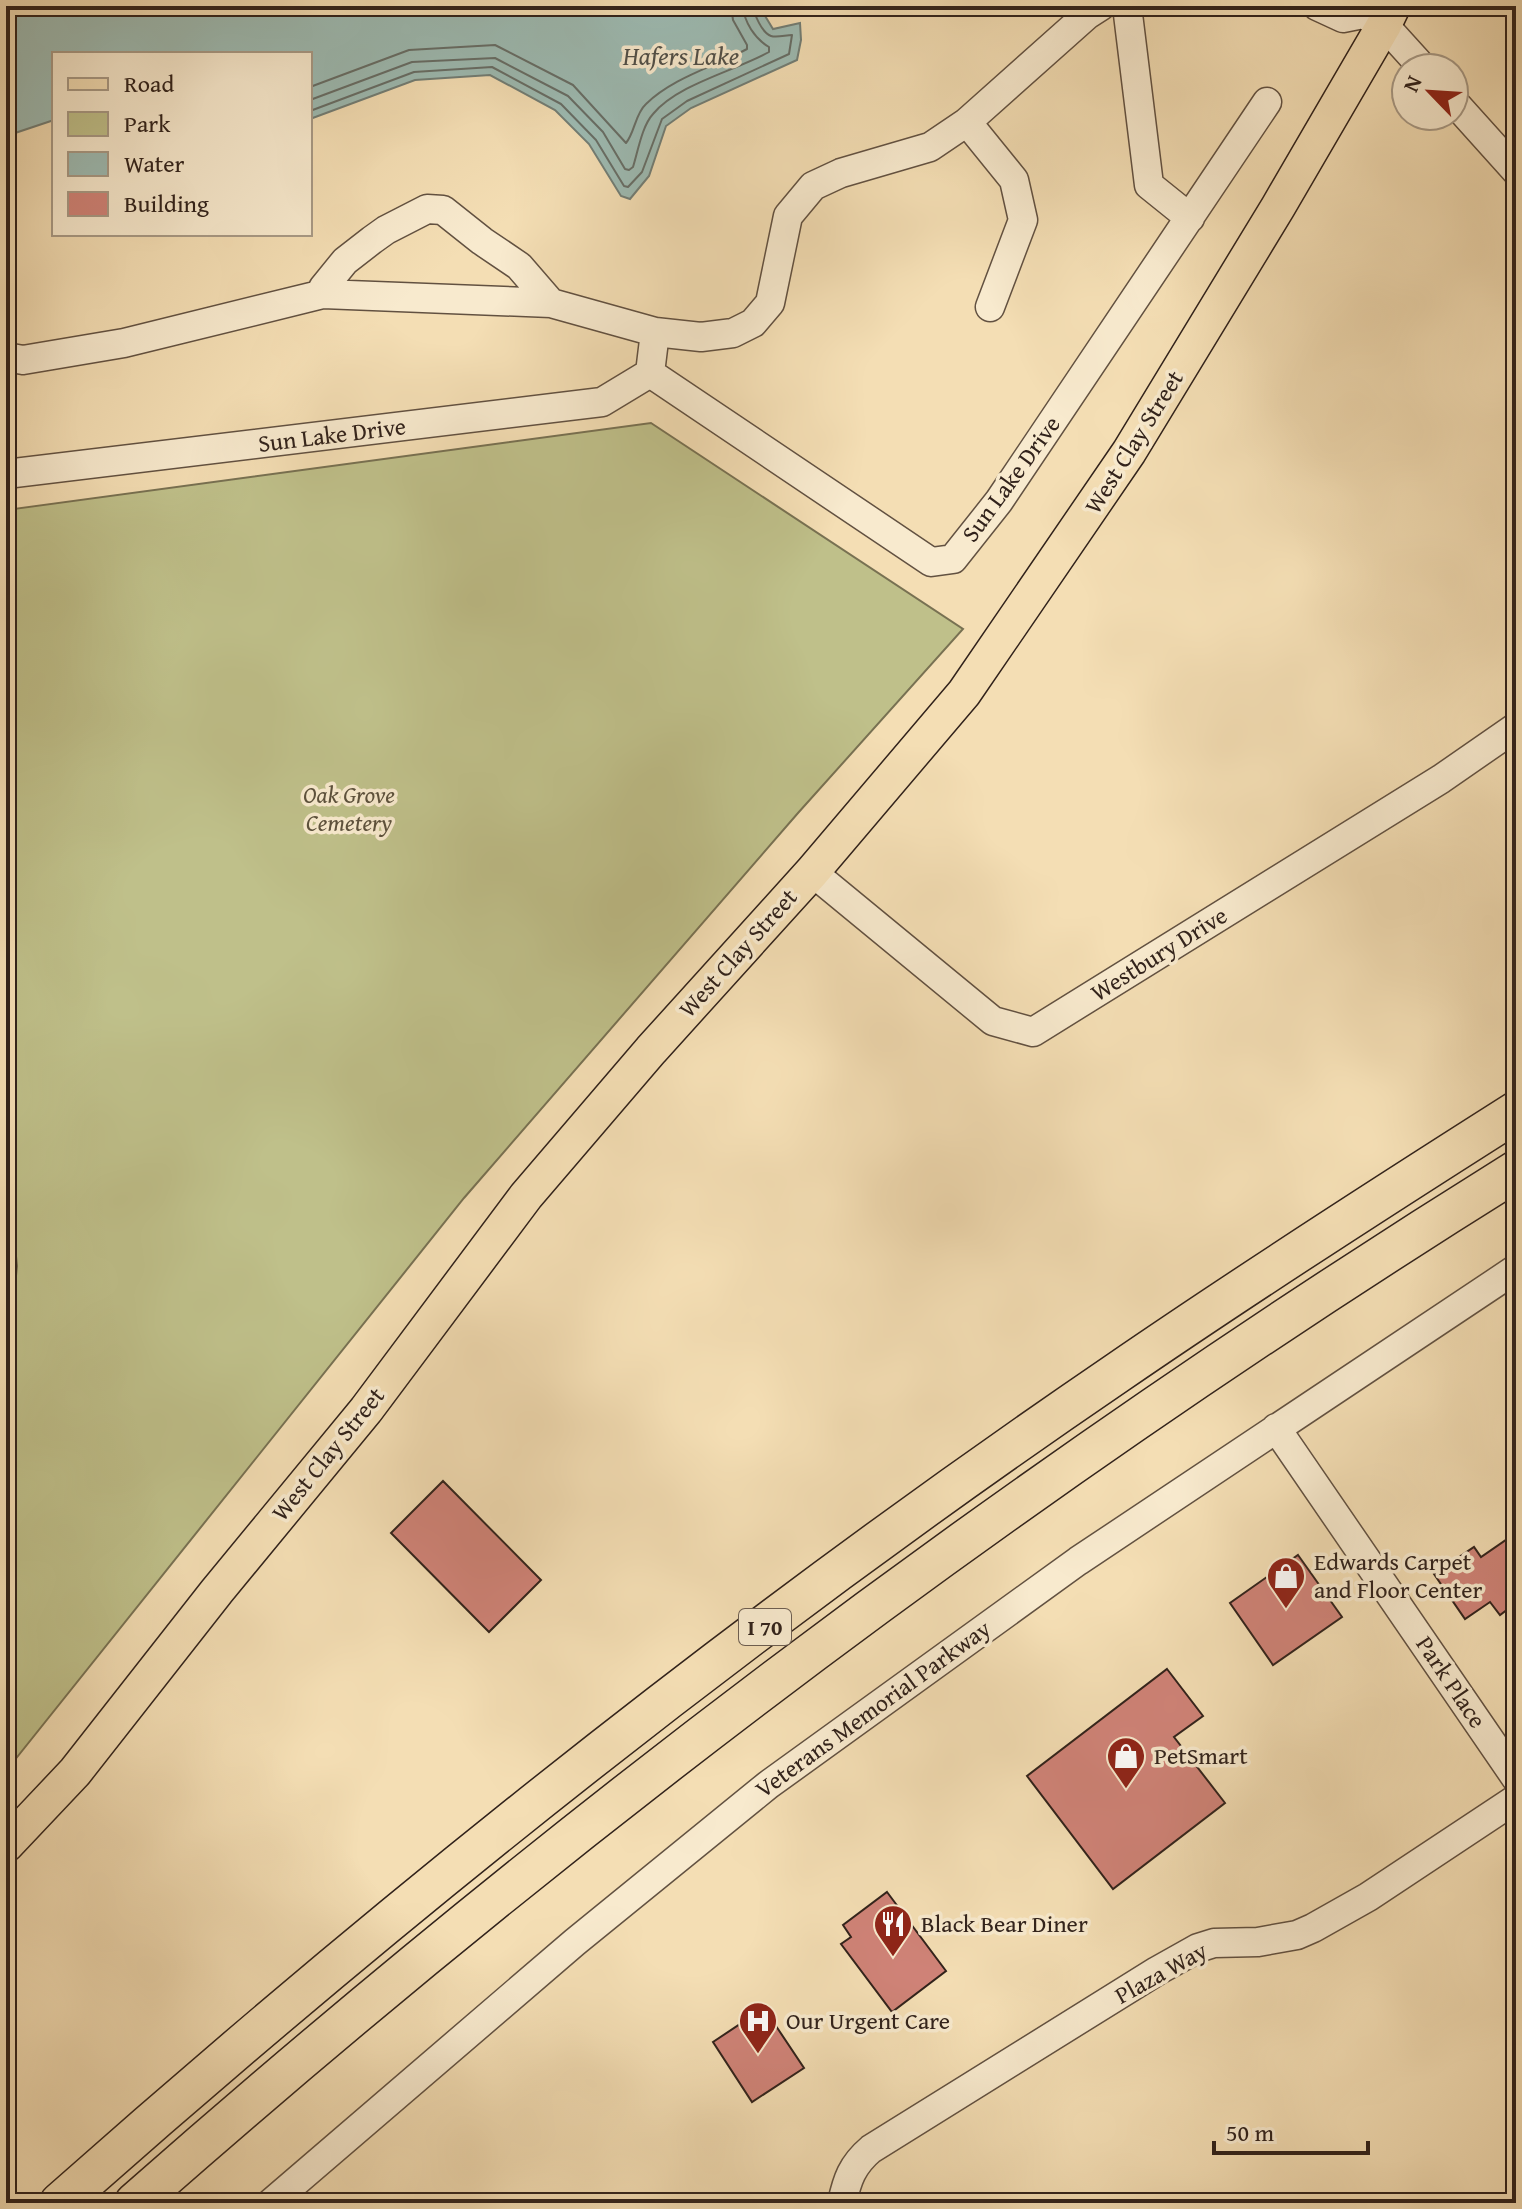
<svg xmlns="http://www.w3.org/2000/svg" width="1522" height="2209" viewBox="0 0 1522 2209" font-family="'Gentium Book Plus',serif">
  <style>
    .green { fill: #bfc08a; stroke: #787152; stroke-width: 2 }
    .water { fill: #9dbbb3; stroke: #727e76; stroke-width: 2 }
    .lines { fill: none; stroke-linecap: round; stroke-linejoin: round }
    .shore { stroke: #676e67; stroke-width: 2 }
    .building { fill: #d08378; stroke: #31221b; stroke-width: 2 }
    .minor-casing { stroke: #625141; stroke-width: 31 }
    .major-casing { stroke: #31221b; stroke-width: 37 }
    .highway-casing { stroke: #31221b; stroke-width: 43 }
    .minor { stroke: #f8eace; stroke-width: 28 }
    .major { stroke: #f4deb4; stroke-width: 34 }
    .highway { stroke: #f4deb4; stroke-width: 40 }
    .labels { text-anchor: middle; stroke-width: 7; stroke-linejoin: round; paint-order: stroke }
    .shield { fill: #f8eace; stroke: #6d5e51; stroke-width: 2 }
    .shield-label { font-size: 22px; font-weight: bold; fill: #31221b }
    .street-label { font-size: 24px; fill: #31221b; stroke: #f8eace }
    .park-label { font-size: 24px; font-style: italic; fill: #5c513c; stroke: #f8eace }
    .poi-label { font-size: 24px; fill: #31221b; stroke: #f8eace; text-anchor: start }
    .water-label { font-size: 26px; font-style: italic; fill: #515049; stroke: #f8eace }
  </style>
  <rect width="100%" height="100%" fill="#f4deb4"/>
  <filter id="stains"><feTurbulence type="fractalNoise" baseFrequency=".0025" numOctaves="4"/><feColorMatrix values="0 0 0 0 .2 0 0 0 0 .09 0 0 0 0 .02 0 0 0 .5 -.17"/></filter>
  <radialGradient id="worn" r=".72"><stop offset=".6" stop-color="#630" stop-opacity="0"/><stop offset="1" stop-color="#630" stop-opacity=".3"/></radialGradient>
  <path class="green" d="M651 423 963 629 798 813 464 1198 6 1771V1372L17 1266 6 1158V510Z"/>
  <path class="water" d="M6 6H711C726 10 743 6 759 6L773 29 800 23 801 40 797 60 691 108 666 126 649 176 630 199 621 196 589 144 555 110 490 75 415 80 310 119V54H54V120L6 136Z"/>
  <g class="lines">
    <path class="shore" d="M310 87 409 50 495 45 573 85 626 143C635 132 635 114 646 104 674 77 714 67 747 49V45L733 20 731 6
      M310 100 412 62 495 58 568 96 603 132 625 169 629 170 633 167C638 151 642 126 653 114 678 84 735 71 769 52V47C755 39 744 22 743 6
      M310 111 414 72 492 67 561 104 596 140 624 186 628 187 642 172 662 119 687 101 789 54 792 35C786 35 777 38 771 36 762 33 754 14 753 6"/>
  </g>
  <path class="building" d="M443 1481 541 1580 489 1632 391 1533Z
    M1516 1533V1603L1500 1615 1490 1602 1465 1619 1434 1574 1474 1547 1481 1557Z
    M1298 1555 1342 1617 1273 1665 1230 1603Z
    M1167 1669 1203 1716 1174 1737 1225 1803 1113 1889 1027 1776Z
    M887 1892 946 1971 892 2012 841 1944 851 1937 843 1925Z
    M764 2008 804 2068 752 2102 713 2042Z"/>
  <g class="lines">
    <g class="minor-casing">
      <path id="minor" d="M1127 6 1149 185 1190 218
        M1317 6 1343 18 1363 14
        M1358 6 1363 14 1384 25 1423 68
        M1454 102 1516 171
        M967 122 1014 180 1023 220 990 307
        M323 294V288L345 261 372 240 386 230 427 209 443 210 482 241 519 266 551 303
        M6 357 23 360 124 343 323 294 551 303 655 332 701 337 733 333 753 323 770 303 788 216 813 186 841 173 930 147 967 122 1087 15 1101 6
        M650 373 931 562 953 559 999 501 1267 102
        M6 474 602 402 650 373 655 332
        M812 872 993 1021 1033 1032 1441 779 1516 727
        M1276 1428 1516 1778
        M271 2203 575 1942 768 1785 1078 1561 1516 1269
        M842 2203C847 2180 852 2165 871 2149L1157 1971 1198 1948 1214 1943 1258 1942 1297 1935 1313 1928 1368 1897 1516 1799"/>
    </g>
    <g class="major-casing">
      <path id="major" d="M6 1845 75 1772 217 1591 366 1410 526 1196 651 1050 812 872 964 693 1129 452 1278 207 1384 25 1393 6"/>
    </g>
    <g class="highway-casing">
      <path id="highway" d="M60 2203C395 1906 747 1625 1117 1373 1248 1283 1382 1197 1516 1112
        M135 2203C566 1823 1028 1475 1516 1171"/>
    </g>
    <use href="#minor" class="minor"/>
    <use href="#major" class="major"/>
    <use href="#highway" class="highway"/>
  </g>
  <defs>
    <g id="shop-pin" transform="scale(2)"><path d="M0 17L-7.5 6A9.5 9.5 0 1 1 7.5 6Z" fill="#8f2418" stroke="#f8eace"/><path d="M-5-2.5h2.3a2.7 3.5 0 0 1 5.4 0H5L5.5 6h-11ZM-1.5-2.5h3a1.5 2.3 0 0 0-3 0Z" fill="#fff"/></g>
    <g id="restaurant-pin" transform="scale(2)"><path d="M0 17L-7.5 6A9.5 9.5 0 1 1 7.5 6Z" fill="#8f2418" stroke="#f8eace"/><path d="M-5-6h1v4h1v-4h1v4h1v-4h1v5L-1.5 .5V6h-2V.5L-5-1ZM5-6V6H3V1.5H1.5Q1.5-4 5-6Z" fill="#fff"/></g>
    <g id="hospital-pin" transform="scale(2)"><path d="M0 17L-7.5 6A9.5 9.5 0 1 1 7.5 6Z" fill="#8f2418" stroke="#f8eace"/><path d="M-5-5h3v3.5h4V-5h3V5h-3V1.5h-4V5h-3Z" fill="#fff"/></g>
  </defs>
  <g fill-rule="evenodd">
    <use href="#shop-pin" x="1286" y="1576"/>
    <use href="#shop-pin" x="1126" y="1756"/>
    <use href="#restaurant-pin" x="893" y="1924"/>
    <use href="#hospital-pin" x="758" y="2021"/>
  </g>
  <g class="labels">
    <rect class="shield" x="739" y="1609" width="52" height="36" rx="6"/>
    <g class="shield-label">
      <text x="765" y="1635">I 70</text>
    </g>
    <g class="street-label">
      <text transform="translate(332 435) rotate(-7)" y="8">Sun Lake Drive</text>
      <text transform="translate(1134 442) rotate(-58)" y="8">West Clay Street</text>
      <text transform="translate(1011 479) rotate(-54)" y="8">Sun Lake Drive</text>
      <text transform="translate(738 953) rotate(-48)" y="8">West Clay Street</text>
      <text transform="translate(1159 954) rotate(-32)" y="8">Westbury Drive</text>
      <text transform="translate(328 1454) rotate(-51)" y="8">West Clay Street</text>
      <text transform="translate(1451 1682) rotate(56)" y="8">Park Place</text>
      <text transform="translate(873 1709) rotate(-36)" y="8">Veterans Memorial Parkway</text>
      <text transform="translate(1161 1973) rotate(-29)" y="8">Plaza Way</text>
    </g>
    <g class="park-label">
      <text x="349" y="803">Oak Grove<tspan x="349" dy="28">Cemetery</tspan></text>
    </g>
    <g class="poi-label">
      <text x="1314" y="1570">Edwards Carpet<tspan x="1314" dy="28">and Floor Center</tspan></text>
      <text x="1154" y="1764">PetSmart</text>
      <text x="921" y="1932">Black Bear Diner</text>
      <text x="786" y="2029">Our Urgent Care</text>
    </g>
    <g class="water-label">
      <text x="681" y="65">Hafers Lake</text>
    </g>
  </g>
  <rect width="1522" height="2209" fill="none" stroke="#f4deb4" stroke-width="32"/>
  <rect x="8" y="8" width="1506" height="2193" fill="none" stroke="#31221b" stroke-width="4"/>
  <rect x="16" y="16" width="1490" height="2177" fill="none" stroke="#31221b" stroke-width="2"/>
  <rect x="52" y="52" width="260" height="184" fill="#f8eace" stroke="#a89a86" stroke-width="2"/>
  <rect x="68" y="78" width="40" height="12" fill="#f4deb4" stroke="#a89a86" stroke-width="2"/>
  <text x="124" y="92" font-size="24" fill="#31221b">Road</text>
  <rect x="68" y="112" width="40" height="24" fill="#bfc08a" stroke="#a89a86" stroke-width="2"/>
  <text x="124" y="132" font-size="24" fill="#31221b">Park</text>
  <rect x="68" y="152" width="40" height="24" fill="#9dbbb3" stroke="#a89a86" stroke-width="2"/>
  <text x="124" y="172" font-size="24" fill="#31221b">Water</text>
  <rect x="68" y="192" width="40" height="24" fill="#d08378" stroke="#a89a86" stroke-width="2"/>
  <text x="124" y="212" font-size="24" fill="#31221b">Building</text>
  <g transform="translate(1430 92) rotate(295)"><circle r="38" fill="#f8eace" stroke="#a89a86" stroke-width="2"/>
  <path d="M0-6L14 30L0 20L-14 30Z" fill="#8f2418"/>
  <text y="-12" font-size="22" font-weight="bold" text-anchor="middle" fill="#31221b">N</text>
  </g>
  <path d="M1214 2141v12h154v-12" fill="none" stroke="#31221b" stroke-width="4"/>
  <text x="1226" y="2141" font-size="24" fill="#31221b" stroke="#f8eace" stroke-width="6" paint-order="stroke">50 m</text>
  <rect width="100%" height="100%" filter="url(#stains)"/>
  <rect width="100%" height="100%" fill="url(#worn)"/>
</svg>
